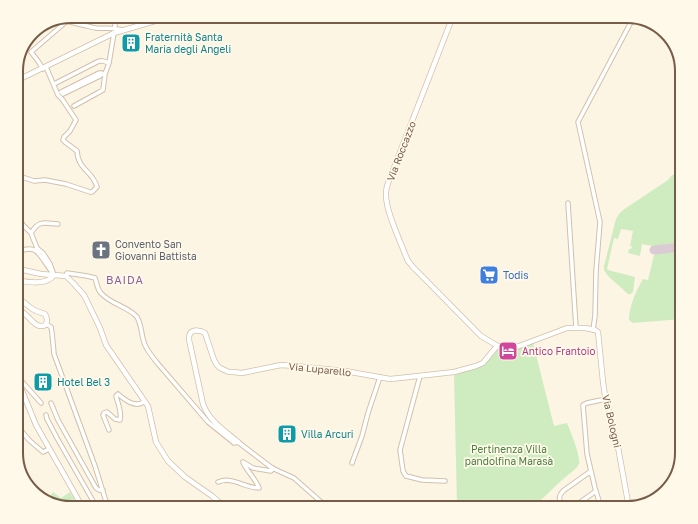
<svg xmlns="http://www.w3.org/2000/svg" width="698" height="524" viewBox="0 0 698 524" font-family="'Golos Text',sans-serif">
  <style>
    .green { fill: #ceecc0 }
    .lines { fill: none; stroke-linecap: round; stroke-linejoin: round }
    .taxiway { stroke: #dbcbd5; stroke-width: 9 }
    .minor-casing { stroke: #d1c0ab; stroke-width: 5.5 }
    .tertiary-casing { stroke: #d1c0ab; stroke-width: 6 }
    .minor { stroke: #fff; stroke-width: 3.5 }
    .tertiary { stroke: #fff; stroke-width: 4.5 }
    .labels { text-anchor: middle; stroke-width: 3.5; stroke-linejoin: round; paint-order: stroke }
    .culture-label { font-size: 10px; fill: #0d838f; stroke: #fff9ea; text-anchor: start }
    .street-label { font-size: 10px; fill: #775c47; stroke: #fff9ea }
    .worship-label { font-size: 10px; fill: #5b616d; stroke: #fff9ea; text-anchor: start }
    .shop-label { font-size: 10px; fill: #366cbe; stroke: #fff9ea; text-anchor: start }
    .hotel-label { font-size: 10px; fill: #b23c85; stroke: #fff9ea; text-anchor: start }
    .park-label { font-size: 10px; fill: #4c7e3f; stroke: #fff9ea }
    .neighbourhood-label { font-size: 11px; letter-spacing: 1px; fill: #8c629b; stroke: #fff9ea }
    .rim { fill: none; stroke: #775c47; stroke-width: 2 }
  </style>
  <rect width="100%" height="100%" fill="#fdf5e3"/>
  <path class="green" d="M675 174 676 176C678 188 685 215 681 226L682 228V244L658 247 642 244 640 256 628 253 629 249H631L632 246H630L633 231 621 229 618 239 614 238 607 269 608 270 635 277 633 292 631 294H628L608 276 604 270V266L616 219 619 214 623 210 668 180 672 175Z
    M682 250V319L633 323 629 320V318C630 304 636 291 643 279L648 280 654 255 657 253Z
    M533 343 554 426 567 423C570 430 581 457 579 464 577 468 572 472 568 475 555 485 545 498 531 508H457L454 374 485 363 495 351 499 350 505 352H510Z
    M53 492 61 498 70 492 79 508H71L48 500Z"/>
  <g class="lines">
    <path class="taxiway" d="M654 250 682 247"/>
    <g class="minor-casing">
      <path id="minor" d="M115 16V29
        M140 25 144 16
        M43 69 38 61 31 52 67 21C77 24 87 26 96 28 105 29 114 27 122 30
        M102 73 100 76 63 94 61 92 99 73 105 74
        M56 83 99 61H103L109 63
        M74 106 103 90 105 74 109 63 114 33
        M16 175 34 181 45 180 66 184 90 192H92L97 187C93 171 78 170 77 151L65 142 63 140 64 137 70 131 76 120 62 99 58 95 46 67
        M568 203 576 328
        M16 214 23 225 31 233 37 248 43 253 50 264 54 275
        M31 233C39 220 43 223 58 224
        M16 246 20 251C25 249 32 248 36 251 41 255 48 267 52 272
        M66 276 67 273 87 276 95 278C97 283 97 289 101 293 110 304 129 307 137 317 142 325 141 336 145 345 148 352 154 359 159 365L208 422 234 443 238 442 272 468 294 478 328 508
        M46 324 51 327 52 333 54 354 95 466 108 508
        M593 330 595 316 596 271 600 222 578 122 630 24
        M17 376 41 403
        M420 376 400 450 403 471 406 476 422 480 445 481
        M51 403 58 420 96 488 99 490H103
        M46 415 47 419 57 438 97 508
        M16 425 30 441 43 452 49 449
        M109 430 103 415 104 413 107 412 115 419 120 420C122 412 118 404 116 396L118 394C125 400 135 408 144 402
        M352 463 362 436 368 413 380 377
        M218 482C233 476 244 488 259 488 256 479 245 469 243 462L253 468 271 471 273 468
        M562 508C560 500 557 498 563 491L591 471
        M572 508 596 491
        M599 508V501L595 488 587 454 583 405 587 403 606 399"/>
    </g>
    <g class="tertiary-casing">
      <path id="tertiary" d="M453 16 388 183C387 186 386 189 386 193 385 209 399 238 405 254L408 261 413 267 481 336 503 349 508 350 522 345 567 328H585L595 330 598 332 603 382 605 396 618 447 629 508
        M16 81 114 33 172 16
        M16 267 23 270 41 274 66 276 74 284 84 295 100 328 106 345 148 406 156 442 168 461 185 477 212 496 226 508
        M16 280C27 282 47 286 54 275
        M16 307C20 310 24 313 27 316 31 319 34 325 40 326 48 327 48 319 45 314L36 311 31 308 16 296
        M16 376 36 425 83 508
        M238 442C225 431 209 421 203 404L190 344C189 342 189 339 189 337 190 328 200 330 205 333L214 360 217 365 220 368 229 372H233L242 373 281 365 295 366 345 371 390 379 400 378 454 372 476 366 483 363 497 346"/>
    </g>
    <use href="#minor" class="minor"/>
    <use href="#tertiary" class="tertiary"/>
  </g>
  <defs>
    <g id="building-square" transform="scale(1)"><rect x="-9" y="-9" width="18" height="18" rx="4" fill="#0f9aa8" stroke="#fff9ea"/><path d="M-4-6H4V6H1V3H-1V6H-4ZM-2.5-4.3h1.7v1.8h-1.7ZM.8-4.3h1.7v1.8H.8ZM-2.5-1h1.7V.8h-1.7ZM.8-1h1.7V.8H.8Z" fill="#fff"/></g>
    <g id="church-square" transform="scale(1)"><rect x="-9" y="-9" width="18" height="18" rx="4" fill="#6b7280" stroke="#fff9ea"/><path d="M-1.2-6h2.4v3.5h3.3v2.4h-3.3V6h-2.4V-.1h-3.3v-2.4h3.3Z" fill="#fff"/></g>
    <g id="supermarket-square" transform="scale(1)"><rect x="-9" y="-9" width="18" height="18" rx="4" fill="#3f7fe0" stroke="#fff9ea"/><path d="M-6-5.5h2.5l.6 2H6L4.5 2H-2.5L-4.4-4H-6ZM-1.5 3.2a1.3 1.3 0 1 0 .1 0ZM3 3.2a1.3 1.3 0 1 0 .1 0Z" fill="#fff"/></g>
    <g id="hotel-square" transform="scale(1)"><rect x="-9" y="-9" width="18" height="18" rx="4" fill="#d1479c" stroke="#fff9ea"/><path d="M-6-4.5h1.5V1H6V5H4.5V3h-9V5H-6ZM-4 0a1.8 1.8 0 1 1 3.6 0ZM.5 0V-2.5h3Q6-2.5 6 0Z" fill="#fff"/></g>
  </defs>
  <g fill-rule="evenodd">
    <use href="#building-square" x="131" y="43"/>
    <use href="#church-square" x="101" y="250"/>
    <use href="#supermarket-square" x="489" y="275"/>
    <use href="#hotel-square" x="508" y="351"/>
    <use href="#building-square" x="43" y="382"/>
    <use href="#building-square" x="287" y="434"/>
  </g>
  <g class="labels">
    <g class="culture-label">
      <text x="145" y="41">Fraternità Santa<tspan x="145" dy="12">Maria degli Angeli</tspan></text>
      <text x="57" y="386">Hotel Bel 3</text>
      <text x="301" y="438">Villa Arcuri</text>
    </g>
    <g class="street-label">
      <text transform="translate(401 151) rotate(-69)" y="4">Via Roccazzo</text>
      <text transform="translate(320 369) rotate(6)" y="4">Via Luparello</text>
      <text transform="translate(612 421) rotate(77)" y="4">Via Bologni</text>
    </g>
    <g class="worship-label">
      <text x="115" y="248">Convento San<tspan x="115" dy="12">Giovanni Battista</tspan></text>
    </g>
    <g class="shop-label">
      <text x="503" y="279">Todis</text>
    </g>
    <g class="hotel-label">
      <text x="522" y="355">Antico Frantoio</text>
    </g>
    <g class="park-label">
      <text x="509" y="453">Pertinenza Villa<tspan x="509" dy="12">pandolfina Marasà</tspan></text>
    </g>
    <g class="neighbourhood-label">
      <text x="125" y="284">BAIDA</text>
    </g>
  </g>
  <path d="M0 0H698V524H0ZM71 23H627A48 48 0 0 1 675 71V453A48 48 0 0 1 627 501H71A48 48 0 0 1 23 453V71A48 48 0 0 1 71 23Z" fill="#fff9ea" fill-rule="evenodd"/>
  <path class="rim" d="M71 23H627A48 48 0 0 1 675 71V453A48 48 0 0 1 627 501H71A48 48 0 0 1 23 453V71A48 48 0 0 1 71 23Z"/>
</svg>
